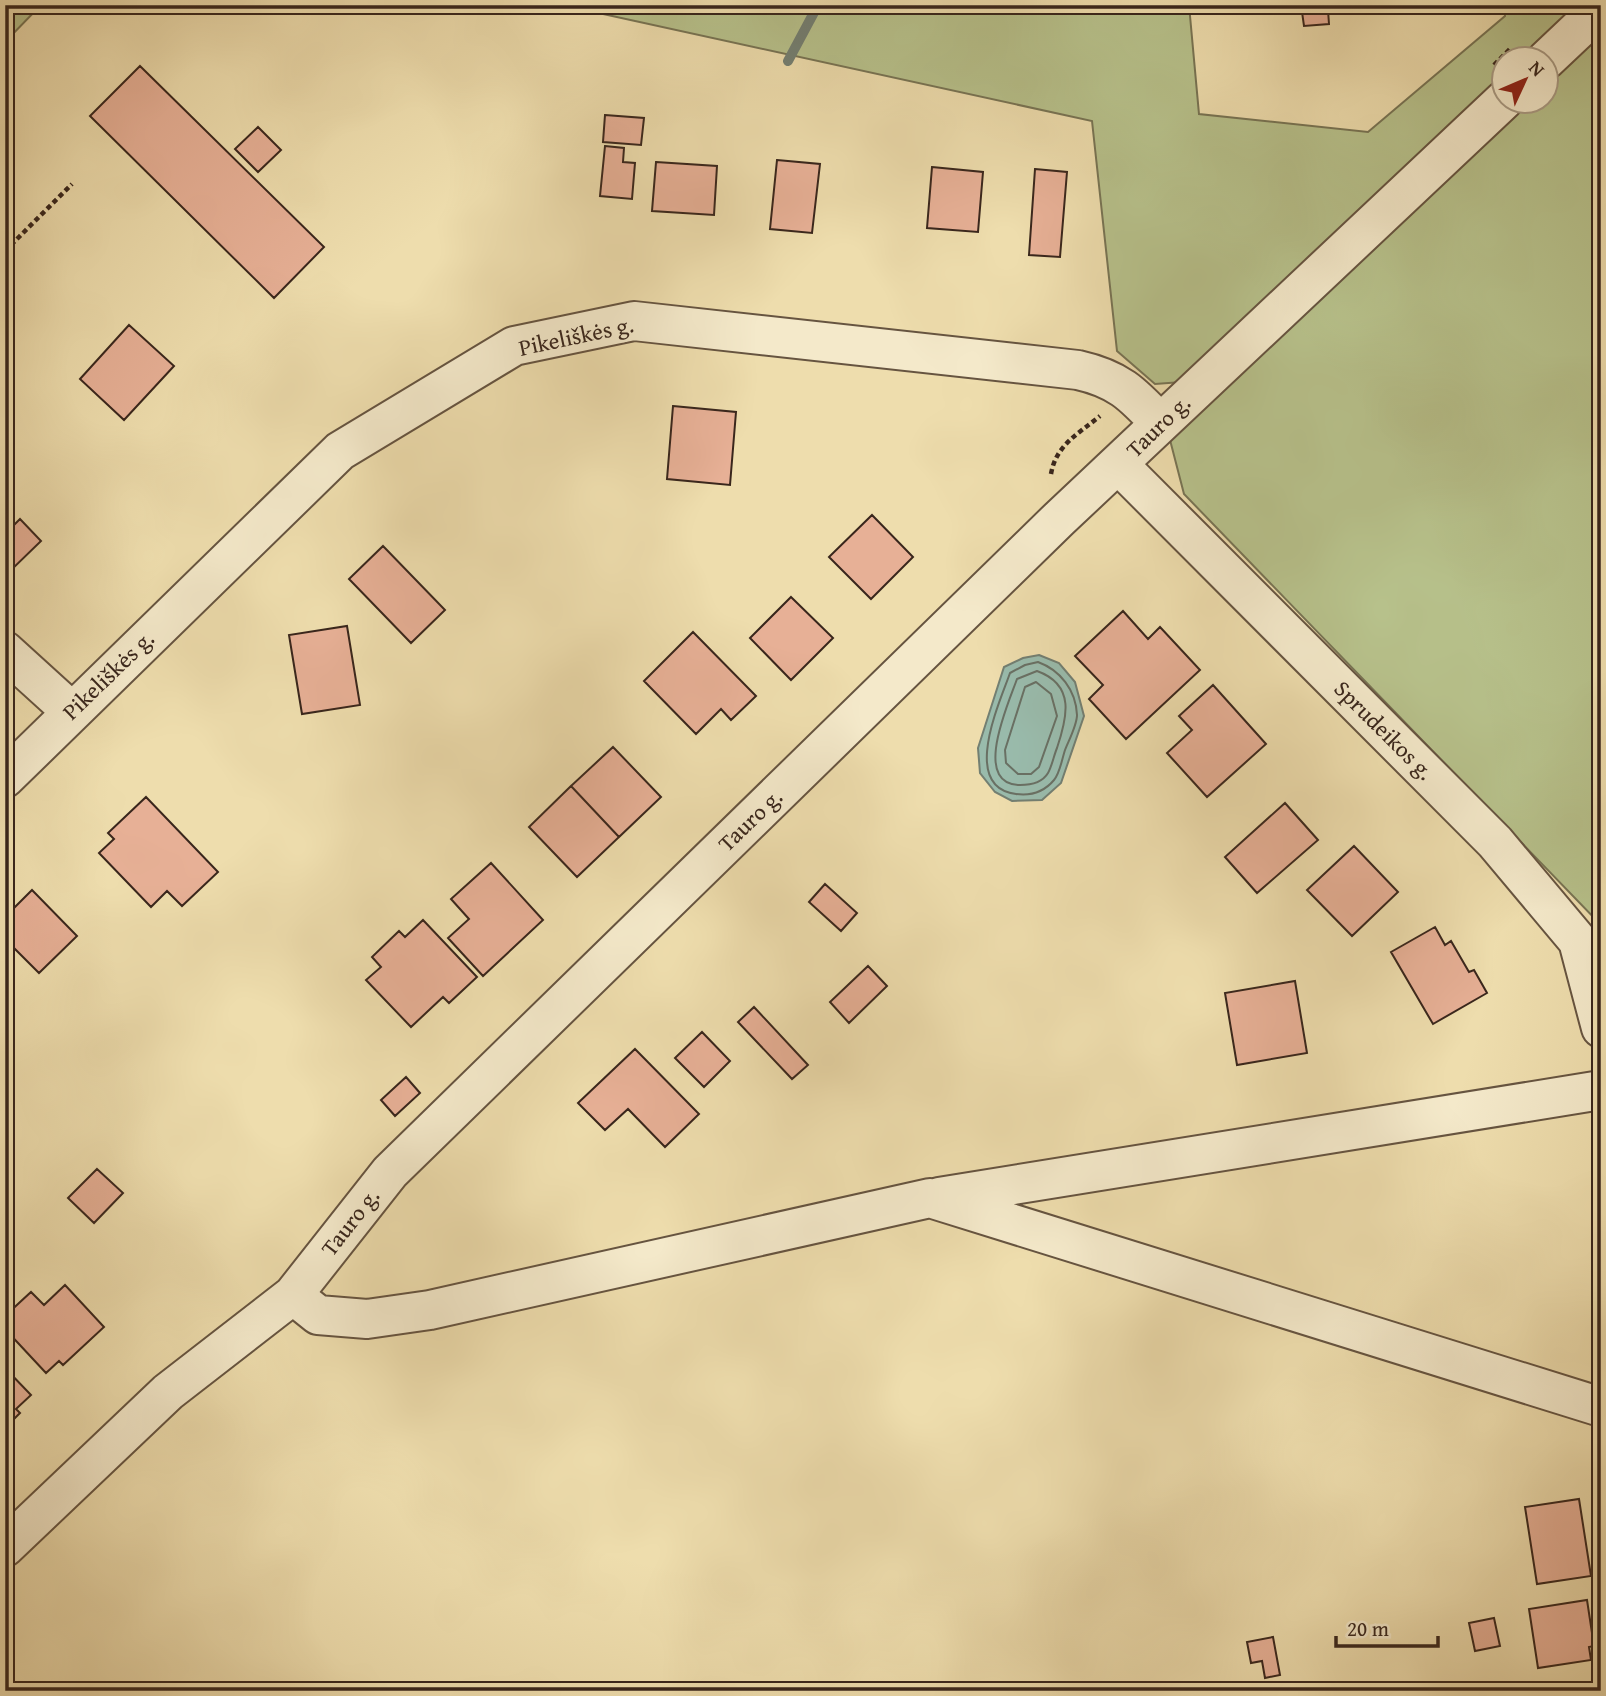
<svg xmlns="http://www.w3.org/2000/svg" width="1606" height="1696" viewBox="0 0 1606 1696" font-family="'Gentium Book Plus',serif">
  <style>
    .green { fill: #b7c18b; stroke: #787454; stroke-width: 2 }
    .water { fill: #99bbac; stroke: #737f72; stroke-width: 2 }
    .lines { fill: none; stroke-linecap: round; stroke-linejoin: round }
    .shore { stroke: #697064; stroke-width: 2 }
    .stream { stroke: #737f72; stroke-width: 10 }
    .building { fill: #e7b096; stroke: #39261c; stroke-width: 2 }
    .minor-casing { stroke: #665440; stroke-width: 42 }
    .path { stroke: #39261c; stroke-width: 4.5; stroke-dasharray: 5 3.5; stroke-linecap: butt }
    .minor { stroke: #f4e9ca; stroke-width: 38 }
    .labels { text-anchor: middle; stroke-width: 5; stroke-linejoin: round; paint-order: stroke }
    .street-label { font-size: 23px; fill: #39261c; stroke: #f4e9ca }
  </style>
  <rect width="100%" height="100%" fill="#eeddad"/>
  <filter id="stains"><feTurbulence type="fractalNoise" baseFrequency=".00286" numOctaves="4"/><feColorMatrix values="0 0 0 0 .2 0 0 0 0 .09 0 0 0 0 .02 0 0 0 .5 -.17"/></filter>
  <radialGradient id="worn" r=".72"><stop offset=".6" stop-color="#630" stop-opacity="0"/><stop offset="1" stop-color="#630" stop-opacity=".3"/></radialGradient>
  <path class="green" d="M5 5H41L5 42Z
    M562 5H1189L1199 114 1368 132 1505 16 1504 5H1584L1526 59 1504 60V80L1182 382 1155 384 1117 351 1092 121Z
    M1601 31V925L1184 494 1169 436 1525 102H1546L1547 81Z"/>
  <path class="water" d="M1039 655 1059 663 1075 682 1084 716 1061 783 1042 800 1012 801 995 792 980 773 978 748 1004 667 1023 658Z"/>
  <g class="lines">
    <path class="shore" d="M1038 662C1060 670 1076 690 1077 715 1077 725 1069 740 1065 750 1062 759 1060 773 1054 780 1044 792 1031 796 1016 794 960 787 1000 702 1010 673L1025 665Z
      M1037 671C1076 685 1067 718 1057 748 1054 755 1052 766 1048 773 1042 783 1031 785 1020 785 971 785 1009 702 1017 679Z
      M1036 682 1051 694 1057 716 1039 767 1031 774H1018L1006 763 1005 750 1025 687Z"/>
    <path class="stream" d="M788 61 818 5"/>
  </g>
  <path class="building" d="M1396 5H1425V9L1397 13Z
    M1328 10 1329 24 1304 26 1302 12Z
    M140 66 324 247 274 298 90 116Z
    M605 115 644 118 641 145 603 142Z
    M258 127 281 150 258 172 235 149Z
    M605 146 624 148 623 162 635 163 632 199 600 196Z
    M777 160 820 164 812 233 770 229Z
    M656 162 717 166 714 215 652 211Z
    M932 167 983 172 978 232 927 228Z
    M1035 169 1067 172 1060 257 1029 255Z
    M129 325 174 366 124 420 80 379Z
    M673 406 736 412 730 485 667 479Z
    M872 515 913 557 871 599 829 557Z
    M20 519 41 541 5 576V534Z
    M383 546 445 610 411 643 349 579Z
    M791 597 833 638 791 680 750 638Z
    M1123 611 1148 639 1160 627 1200 670 1126 739 1089 699 1103 685 1075 656Z
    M347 626 360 705 302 714 289 635Z
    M693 632 756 696 731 720 721 709 696 734 644 681Z
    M1213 685 1266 744 1207 797 1167 753 1192 730 1179 716Z
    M613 747 661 797 619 837 571 786Z
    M571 786 619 837 577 877 529 827Z
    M146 797 218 872 182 906 167 891 151 907 99 853 114 839 108 833Z
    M1285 803 1318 840 1257 893 1225 857Z
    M1354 846 1398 892 1352 936 1307 890Z
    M491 863 543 920 483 976 448 938 469 919 451 899Z
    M825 884 857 913 841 931 809 902Z
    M32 890 77 936 39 973 5 939V917Z
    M423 920 477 977 449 1003 443 997 411 1027 366 980 381 967 372 957 399 931 405 937Z
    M1435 927 1445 945 1451 941 1469 972 1474 970 1487 993 1433 1024 1391 952Z
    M868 966 887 986 849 1023 830 1002Z
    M1295 981 1307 1053 1237 1065 1225 993Z
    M754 1007 808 1065 792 1079 738 1022Z
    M702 1032 730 1061 704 1087 675 1058Z
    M635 1049 699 1114 665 1147 628 1109 605 1130 578 1103Z
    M406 1077 420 1093 395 1116 381 1100Z
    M97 1169 123 1193 94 1223 68 1198Z
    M65 1285 104 1327 63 1365 59 1361 46 1373 5 1329V1316L31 1292 44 1305Z
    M5 1368 31 1395 16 1409 20 1413 5 1428Z
    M1579 1499 1591 1576 1537 1584 1525 1507Z
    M1587 1600 1594 1646 1589 1647 1591 1660 1538 1668 1529 1609Z
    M1494 1618 1500 1646 1475 1651 1469 1623Z
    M1273 1637 1280 1675 1265 1678 1262 1661 1251 1663 1247 1642Z"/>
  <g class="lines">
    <g class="minor-casing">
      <path id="minor" d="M1546 60 1601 8
        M1118 464 1495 842 1578 941 1601 1028
        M5 651 71 711
        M5 778 340 451 514 346 634 321 1078 370C1118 379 1132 393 1160 423
        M939 1197 1601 1090
        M293 1295 318 1315 367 1319 430 1310 930 1198 1601 1407
        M5 1547 168 1392 293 1295 390 1172 1059 519 1504 100"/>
    </g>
    <path class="path" d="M1494 65 1510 49
      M5 251 72 184
      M1051 474C1056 445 1078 434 1100 416"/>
    <use href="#minor" class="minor"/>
  </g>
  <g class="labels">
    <g class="street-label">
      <text transform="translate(576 336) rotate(-12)" y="8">Pikeliškės g.</text>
      <text transform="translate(1158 426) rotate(-44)" y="8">Tauro g.</text>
      <text transform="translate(108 675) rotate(-44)" y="8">Pikeliškės g.</text>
      <text transform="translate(1384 730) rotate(45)" y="8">Sprudeikos g.</text>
      <text transform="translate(750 820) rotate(-44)" y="8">Tauro g.</text>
      <text transform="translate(350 1222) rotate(-52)" y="8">Tauro g.</text>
    </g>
  </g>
  <rect width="1606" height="1696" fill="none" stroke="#eeddad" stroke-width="28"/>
  <rect x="7" y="7" width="1592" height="1682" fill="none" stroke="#39261c" stroke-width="3.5"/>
  <rect x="14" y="14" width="1578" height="1668" fill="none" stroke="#39261c" stroke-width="2"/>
  <g transform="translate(1525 80) rotate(46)"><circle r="33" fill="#f4e9ca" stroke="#a99b84" stroke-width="2"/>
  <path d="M0-5L12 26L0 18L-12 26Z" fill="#8f2418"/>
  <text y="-10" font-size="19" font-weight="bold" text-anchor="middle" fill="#39261c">N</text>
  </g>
  <path d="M1336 1636v10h102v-10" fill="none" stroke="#39261c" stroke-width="3.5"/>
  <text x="1347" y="1636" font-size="21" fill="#39261c" stroke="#f4e9ca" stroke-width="5" paint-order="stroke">20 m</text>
  <rect width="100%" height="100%" filter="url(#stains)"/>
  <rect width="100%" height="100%" fill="url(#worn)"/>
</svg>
